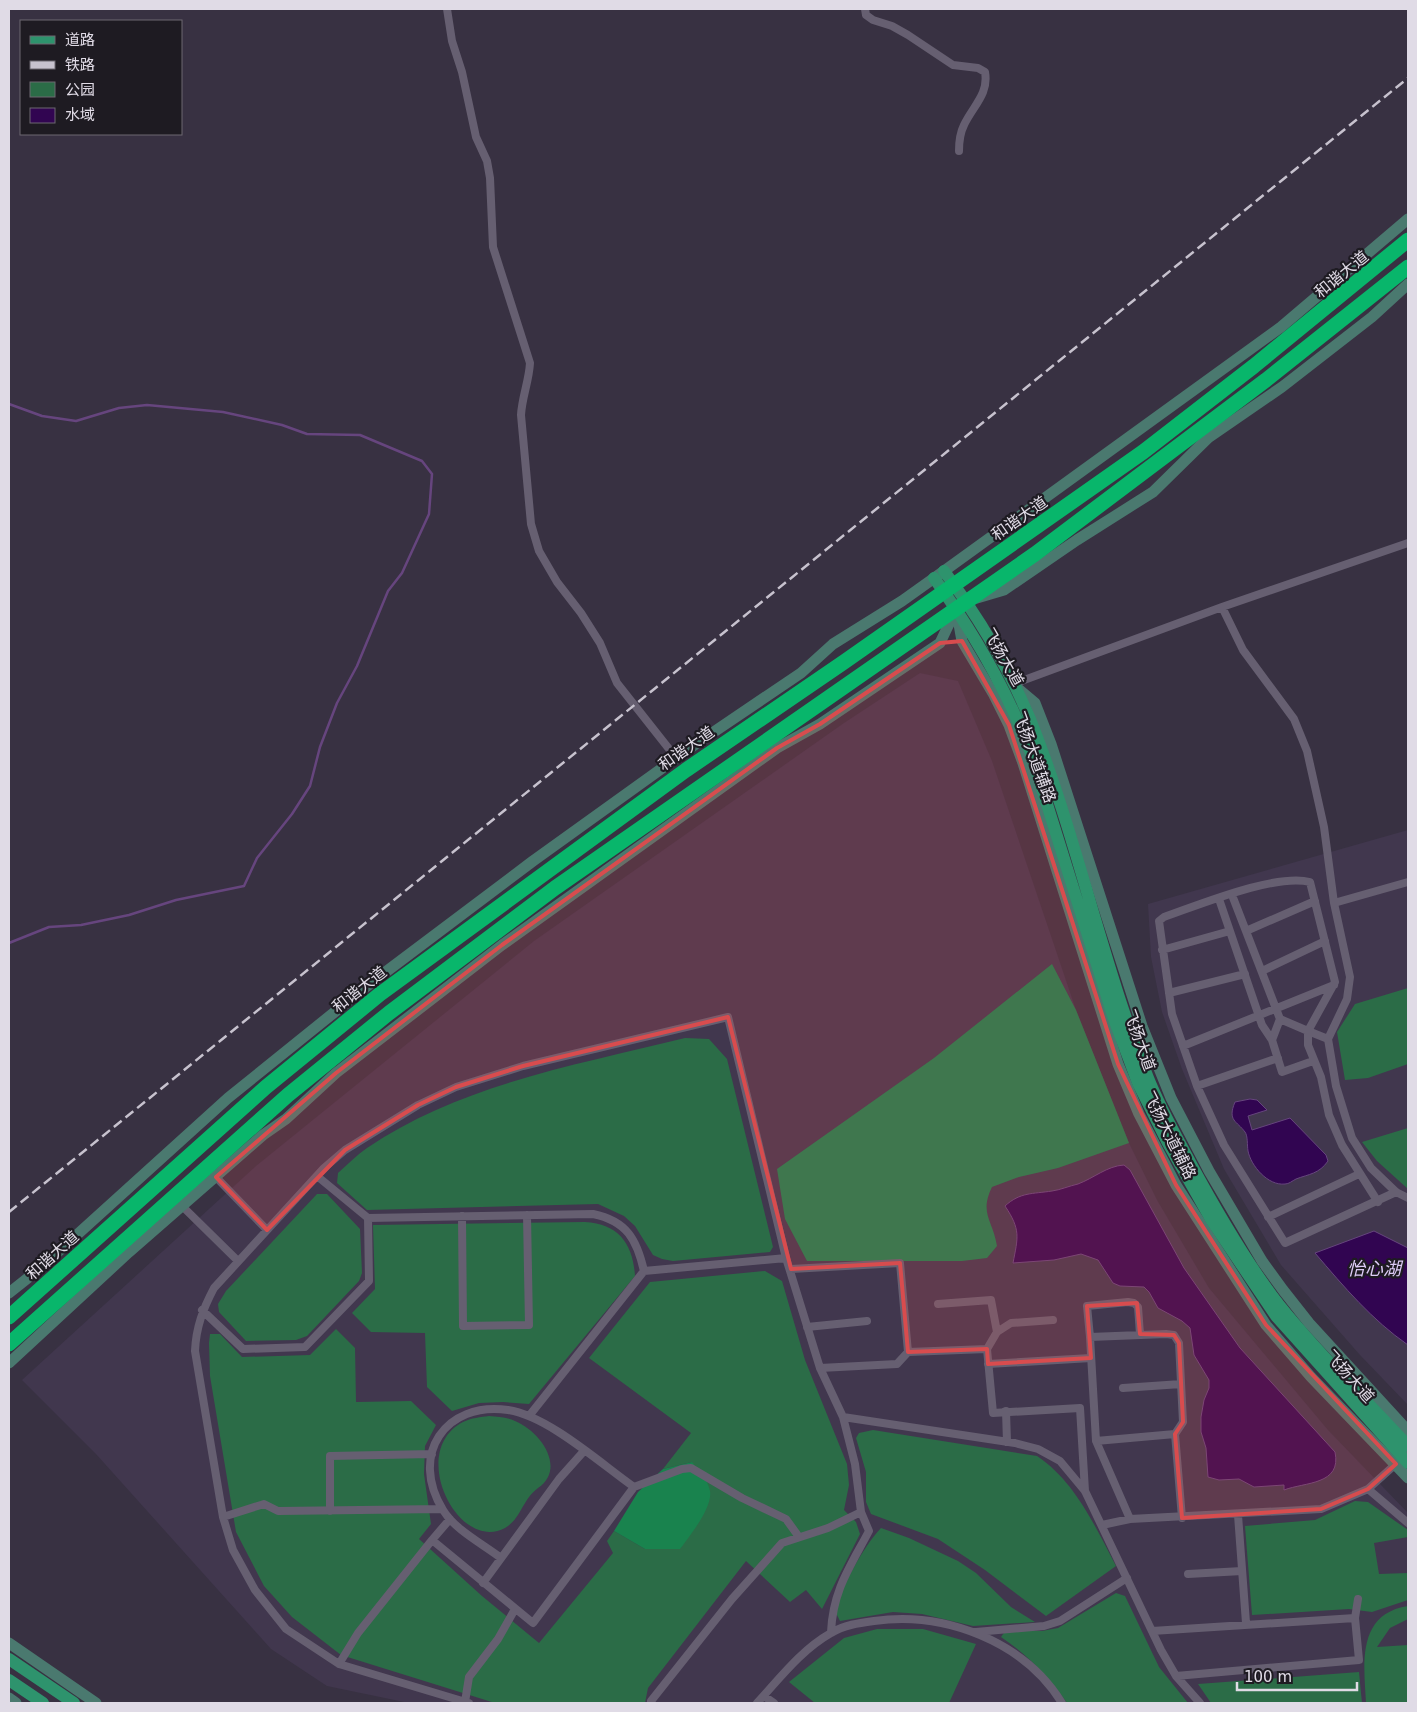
<svg xmlns="http://www.w3.org/2000/svg" width="1417" height="1712" viewBox="0 0 1417 1712" font-family="'DejaVu Sans','Noto Sans SC',sans-serif">
  <style>
    .built { fill: #41374e }
    .green { fill: #2b6c47 }
    .forest { fill: #19834e }
    .water { fill: #310551; stroke: #66457e }
    .lines { fill: none; stroke-linecap: round; stroke-linejoin: round }
    .stream { stroke: #66457e; stroke-width: 2.5 }
    .street { stroke: #665f71; stroke-width: 8 }
    .secondary { stroke: #4a796f; stroke-width: 11 }
    .primary { stroke: #2e936d; stroke-width: 12 }
    .highway { stroke: #08b66b; stroke-width: 15 }
    .rail { stroke: #c7c2ce; stroke-width: 2.5; stroke-dasharray: 10 5; stroke-linecap: butt }
    .marked { fill: #d84c4e; fill-opacity: 0.2; stroke: #d84c4e; stroke-width: 4; stroke-linejoin: round }
    .labels { text-anchor: middle; stroke-width: 4.5; stroke-linejoin: round; paint-order: stroke }
    .street-label { font-size: 16px; fill: #e0dbe6; stroke: #1e1b22 }
    .water-label { font-size: 18px; font-style: italic; fill: #ddcbf6; stroke: #1e1b22 }
  </style>
  <rect width="100%" height="100%" fill="#383142"/>
  <path class="built" d="M920 673 958 681 992 761 1076 1010 1129 1143 1157 1200 1209 1288 1328 1430 1408 1513V1703H409L327 1686 271 1649 96 1454 22 1380 256 1166 534 941 844 723Z
    M1408 830V1405L1360 1355 1281 1265 1224 1169 1182 1069 1162 1012 1151 957 1148 904Z"/>
  <path class="green" d="M1408 988V1064L1368 1078 1345 1080 1337 1032 1355 1004Z
    M685 1038 709 1039 727 1059 773 1247 770 1252 673 1261 662 1259 653 1255 635 1226 624 1216 598 1204 367 1210 337 1183 338 1173C348 1164 357 1155 367 1148 461 1084 577 1065 685 1038Z
    M1408 1128V1189L1377 1161 1362 1142Z
    M317 1194H327L360 1229 362 1273 359 1281 307 1336 296 1340 246 1341 219 1312 218 1304 226 1291Z
    M585 1222C619 1224 633 1244 635 1276L529 1404 503 1402 479 1403 452 1411 427 1387 425 1333 371 1332 352 1313 375 1289 373 1225Z
    M765 1271 782 1281 805 1360 847 1464 849 1485 844 1510 856 1522 860 1534 822 1609 806 1590 790 1602 746 1561 648 1688 645 1703H495L341 1655 292 1617 264 1586 236 1532 210 1376 209 1343 210 1334H220L242 1357 310 1355 336 1329 355 1348 356 1402 411 1401 436 1425 425 1446 424 1474 431 1524 419 1539 482 1596 539 1643 613 1553 607 1541 614 1531 645 1549 692 1462 663 1469 691 1433 589 1358 650 1282Z
    M489 1416C498 1417 507 1417 515 1421 540 1431 567 1468 538 1488 522 1500 521 1519 505 1528 458 1553 407 1451 463 1422 471 1418 481 1417 489 1416Z
    M873 1430 1037 1456C1075 1481 1096 1528 1116 1566L1046 1616 985 1570 938 1539 871 1514 866 1502V1472L856 1438 859 1433Z
    M1355 1501 1368 1502 1408 1530V1537L1374 1543 1379 1574 1408 1573V1600L1372 1612 1349 1609 1252 1615 1245 1526 1315 1520Z
    M881 1528 909 1538 958 1561 976 1573 1011 1607 1035 1622 973 1626 922 1614 893 1612 840 1621 835 1611C842 1586 863 1547 881 1528Z
    M1116 1593 1125 1596 1159 1667 1188 1703H1067C1048 1676 1029 1656 1001 1637L1006 1630 1042 1631 1058 1628Z
    M1408 1606V1619L1390 1628 1377 1647 1408 1645V1703H1366C1364 1665 1356 1614 1408 1606Z
    M877 1629H923L976 1644 949 1703H815L789 1682 844 1638Z
    M1359 1672 1362 1703H1211L1198 1684Z"/>
  <path class="forest" d="M1052 964 1076 1010 1129 1143 1058 1168 1019 1177 992 1187C979 1214 993 1220 997 1246L987 1258 962 1261H807L785 1219 777 1169 934 1058Z
    M692 1462C699 1471 708 1480 710 1491 713 1507 689 1537 680 1549H645L614 1531 638 1492 663 1469Z"/>
  <path class="water" d="M1250 1099 1257 1100 1267 1110 1248 1116 1252 1130 1290 1118 1326 1155 1328 1161C1319 1174 1309 1174 1296 1179 1292 1181 1289 1184 1285 1184 1268 1186 1251 1166 1248 1151 1247 1145 1248 1136 1245 1132 1237 1121 1227 1121 1235 1102Z
    M1124 1165 1130 1170 1184 1268 1240 1348 1335 1452C1342 1485 1305 1482 1284 1490V1485L1254 1487 1239 1479 1219 1480 1208 1477 1206 1448 1201 1432V1417L1204 1400 1209 1388V1380L1194 1355 1190 1328 1182 1321 1158 1308 1149 1292 1144 1287 1120 1286 1113 1283 1098 1260 1081 1254 1054 1260 1013 1263C1018 1237 1021 1230 1005 1206 1020 1192 1033 1194 1052 1191 1060 1190 1069 1186 1078 1184 1094 1178 1107 1166 1124 1165Z
    M1374 1231 1408 1248V1345C1372 1320 1344 1287 1315 1253Z"/>
  <g class="lines">
    <path class="stream" d="M9 404 42 416 76 421 119 408 147 405 223 412 282 425 307 434 360 435 422 461 432 474 429 514 402 573 388 591 357 666 337 703 320 747 310 786 292 814 257 858 244 886 176 900 129 915 81 925 49 927 9 943"/>
    <path class="street" d="M447 9 452 41 462 72 476 137 487 161 490 178 493 247 530 363C529 381 522 397 521 415L531 524 539 551 557 582 581 613 600 643 617 683 677 759
      M865 9 866 15 873 20 892 26 908 35 953 65 978 68 985 72C989 94 973 106 964 125 960 133 959 142 959 151
      M1222 607 1243 650 1294 719 1307 751 1324 827 1334 903
      M1013 684 1222 607 1408 543
      M1408 882 1334 903 1350 977 1347 999 1328 1039 1336 1086 1352 1138 1371 1168 1396 1192 1408 1198
      M1232 895 1280 1019 1308 1031V1045L1321 1077 1329 1115 1342 1145 1378 1202
      M1219 899 1262 1025 1272 1040
      M1246 931 1315 901
      M1162 950 1230 931
      M1262 971 1325 941
      M1169 993 1245 974
      M1280 1019 1272 1040 1282 1072 1313 1061
      M1328 1039 1308 1031 1335 982 1310 882C1276 873 1199 905 1164 917L1159 921 1172 1014 1197 1086 1224 1145 1285 1243 1396 1192
      M1183 1046 1334 985
      M1197 1086 1278 1058
      M213 1174 267 1230
      M179 1203 238 1261
      M462 1216 463 1326 529 1325 527 1215
      M1268 1217 1359 1174
      M368 1218 593 1214C627 1221 637 1240 644 1271L529 1416
      M791 1269 900 1263 908 1352 987 1349 993 1413 1080 1408 1085 1491
      M644 1271 786 1258
      M938 1304 991 1300 997 1332
      M202 1310 243 1349 305 1347 369 1281 368 1218 317 1176
      M807 1327 867 1321
      M1090 1337 1087 1306 1128 1302 1134 1303 1138 1307 1140 1334
      M987 1349 997 1332 1011 1323 1053 1320
      M988 1364 1091 1358
      M820 1368 897 1364 908 1352
      M1123 1388 1181 1384
      M1006 1411 1007 1442
      M1096 1441 1175 1434
      M1408 1453 1368 1489 1408 1523
      M330 1511V1456L432 1454
      M1238 1515 1246 1623
      M223 1517 264 1504 278 1511 442 1509
      M1130 1519 1096 1441 1090 1337 1166 1334 1174 1335 1179 1343 1183 1422 1175 1434 1182 1518
      M1102 1525 1130 1519 1321 1509 1368 1489
      M432 1540 450 1519
      M501 1558C483 1544 455 1530 443 1510 409 1455 445 1401 508 1410 548 1416 600 1463 634 1487L682 1469 691 1468 742 1498 786 1519 799 1537
      M1188 1574 1242 1571
      M483 1583 559 1479 584 1451
      M1152 1631 1355 1618
      M831 1632C833 1590 850 1567 869 1531L861 1512 855 1464 843 1417
      M976 1632 1044 1626 1060 1621 1127 1578
      M339 1664 358 1633 432 1540 533 1623 634 1487
      M1176 1676 1359 1660 1355 1618 1358 1599
      M764 1696 774 1703
      M465 1702 469 1677 498 1639 515 1609
      M469 1703 339 1664 286 1629 255 1590 233 1550 223 1517 195 1351C196 1327 203 1309 214 1288L324 1168 345 1150 418 1105 456 1087 523 1066 728 1017 786 1258 820 1368 843 1417 1015 1443 1038 1449 1060 1461 1085 1491 1161 1650 1176 1676 1200 1703
      M652 1703 651 1701 732 1599 782 1543 828 1528 861 1512
      M757 1703C780 1678 801 1650 831 1633 844 1625 859 1623 874 1621 944 1611 1024 1641 1062 1703"/>
    <path class="secondary" d="M977 598 1004 590 1077 540 1153 492 1208 438 1282 387 1372 317 1408 284
      M957 613 962 641 994 695 1009 725 1023 763 1118 1064 1139 1114 1176 1185 1266 1325 1311 1377 1408 1478
      M1016 687 1035 703 1051 744 1142 1026 1171 1098 1209 1171 1262 1261 1283 1290 1309 1323 1408 1431
      M9 1293 38 1270 228 1098 367 986 533 861 693 746 801 673 833 644 902 601 944 571 1281 327 1408 219
      M9 1363 129 1252 263 1135 286 1119 336 1073 502 945 777 748 820 724 940 643 956 609
      M9 1643 96 1703
      M9 1698 16 1703"/>
    <path class="primary" d="M944 571C978 616 1008 667 1030 719 1077 836 1101 961 1148 1078 1160 1108 1176 1136 1191 1164 1217 1212 1245 1261 1279 1305 1319 1355 1365 1399 1408 1446
      M934 578C975 634 1008 692 1032 756L1114 1019 1138 1083 1168 1143 1212 1221 1276 1316 1408 1463
      M9 1659 74 1703
      M9 1680 43 1703"/>
    <path class="highway" d="M9 1317 266 1087 380 994 686 770 844 662 1143 452 1254 366 1408 240
      M9 1344 288 1095 389 1013 555 888 1035 554 1266 380 1408 267"/>
    <path class="rail" d="M9 1212 1408 78"/>
  </g>
  <path class="marked" d="M962 641 1009 725 1118 1064 1176 1185 1266 1325 1396 1464 1368 1489 1321 1509 1182 1518 1175 1434 1183 1422 1179 1343 1174 1335 1140 1334 1137 1303 1087 1306 1091 1358 988 1364 987 1349 908 1352 900 1263 791 1269 728 1017 523 1066 456 1087 418 1105 345 1150 267 1230 216 1177 336 1073 502 945 777 748 820 724 940 643Z"/>
  <g class="labels">
    <g class="street-label">
      <text transform="translate(1341 274) rotate(-39)" y="6">和谐大道</text>
      <text transform="translate(1019 518) rotate(-35)" y="6">和谐大道</text>
      <text transform="translate(1004 657) rotate(60)" y="6">飞扬大道</text>
      <text transform="translate(686 748) rotate(-35)" y="6">和谐大道</text>
      <text transform="translate(1035 757) rotate(70)" y="6">飞扬大道辅路</text>
      <text transform="translate(359 989) rotate(-38)" y="6">和谐大道</text>
      <text transform="translate(1140 1040) rotate(70)" y="6">飞扬大道</text>
      <text transform="translate(1170 1135) rotate(63)" y="6">飞扬大道辅路</text>
      <text transform="translate(52 1255) rotate(-42)" y="6">和谐大道</text>
      <text transform="translate(1350 1376) rotate(48)" y="6">飞扬大道</text>
    </g>
    <g class="water-label">
      <text x="1374" y="1275">怡心湖</text>
    </g>
  </g>
  <rect width="1417" height="1712" fill="none" stroke="#e0dbe6" stroke-width="20"/>
  <rect x="20" y="20" width="162" height="115" fill="#1e1b22" stroke="#6c6870"/>
  <rect x="30" y="36" width="25" height="8" fill="#2e936d" stroke="#6c6870"/>
  <text x="65" y="45" font-size="15" fill="#e0dbe6">道路</text>
  <rect x="30" y="61" width="25" height="8" fill="#c7c2ce" stroke="#6c6870"/>
  <text x="65" y="70" font-size="15" fill="#e0dbe6">铁路</text>
  <rect x="30" y="82" width="25" height="15" fill="#2b6c47" stroke="#6c6870"/>
  <text x="65" y="95" font-size="15" fill="#e0dbe6">公园</text>
  <rect x="30" y="108" width="25" height="15" fill="#310551" stroke="#6c6870"/>
  <text x="65" y="120" font-size="15" fill="#e0dbe6">水域</text>
  <path d="M1237 1682v8h120v-8" fill="none" stroke="#e0dbe6" stroke-width="2.5"/>
  <text x="1244" y="1682" font-size="15" fill="#e0dbe6" stroke="#1e1b22" stroke-width="4" paint-order="stroke">100 m</text>
</svg>
